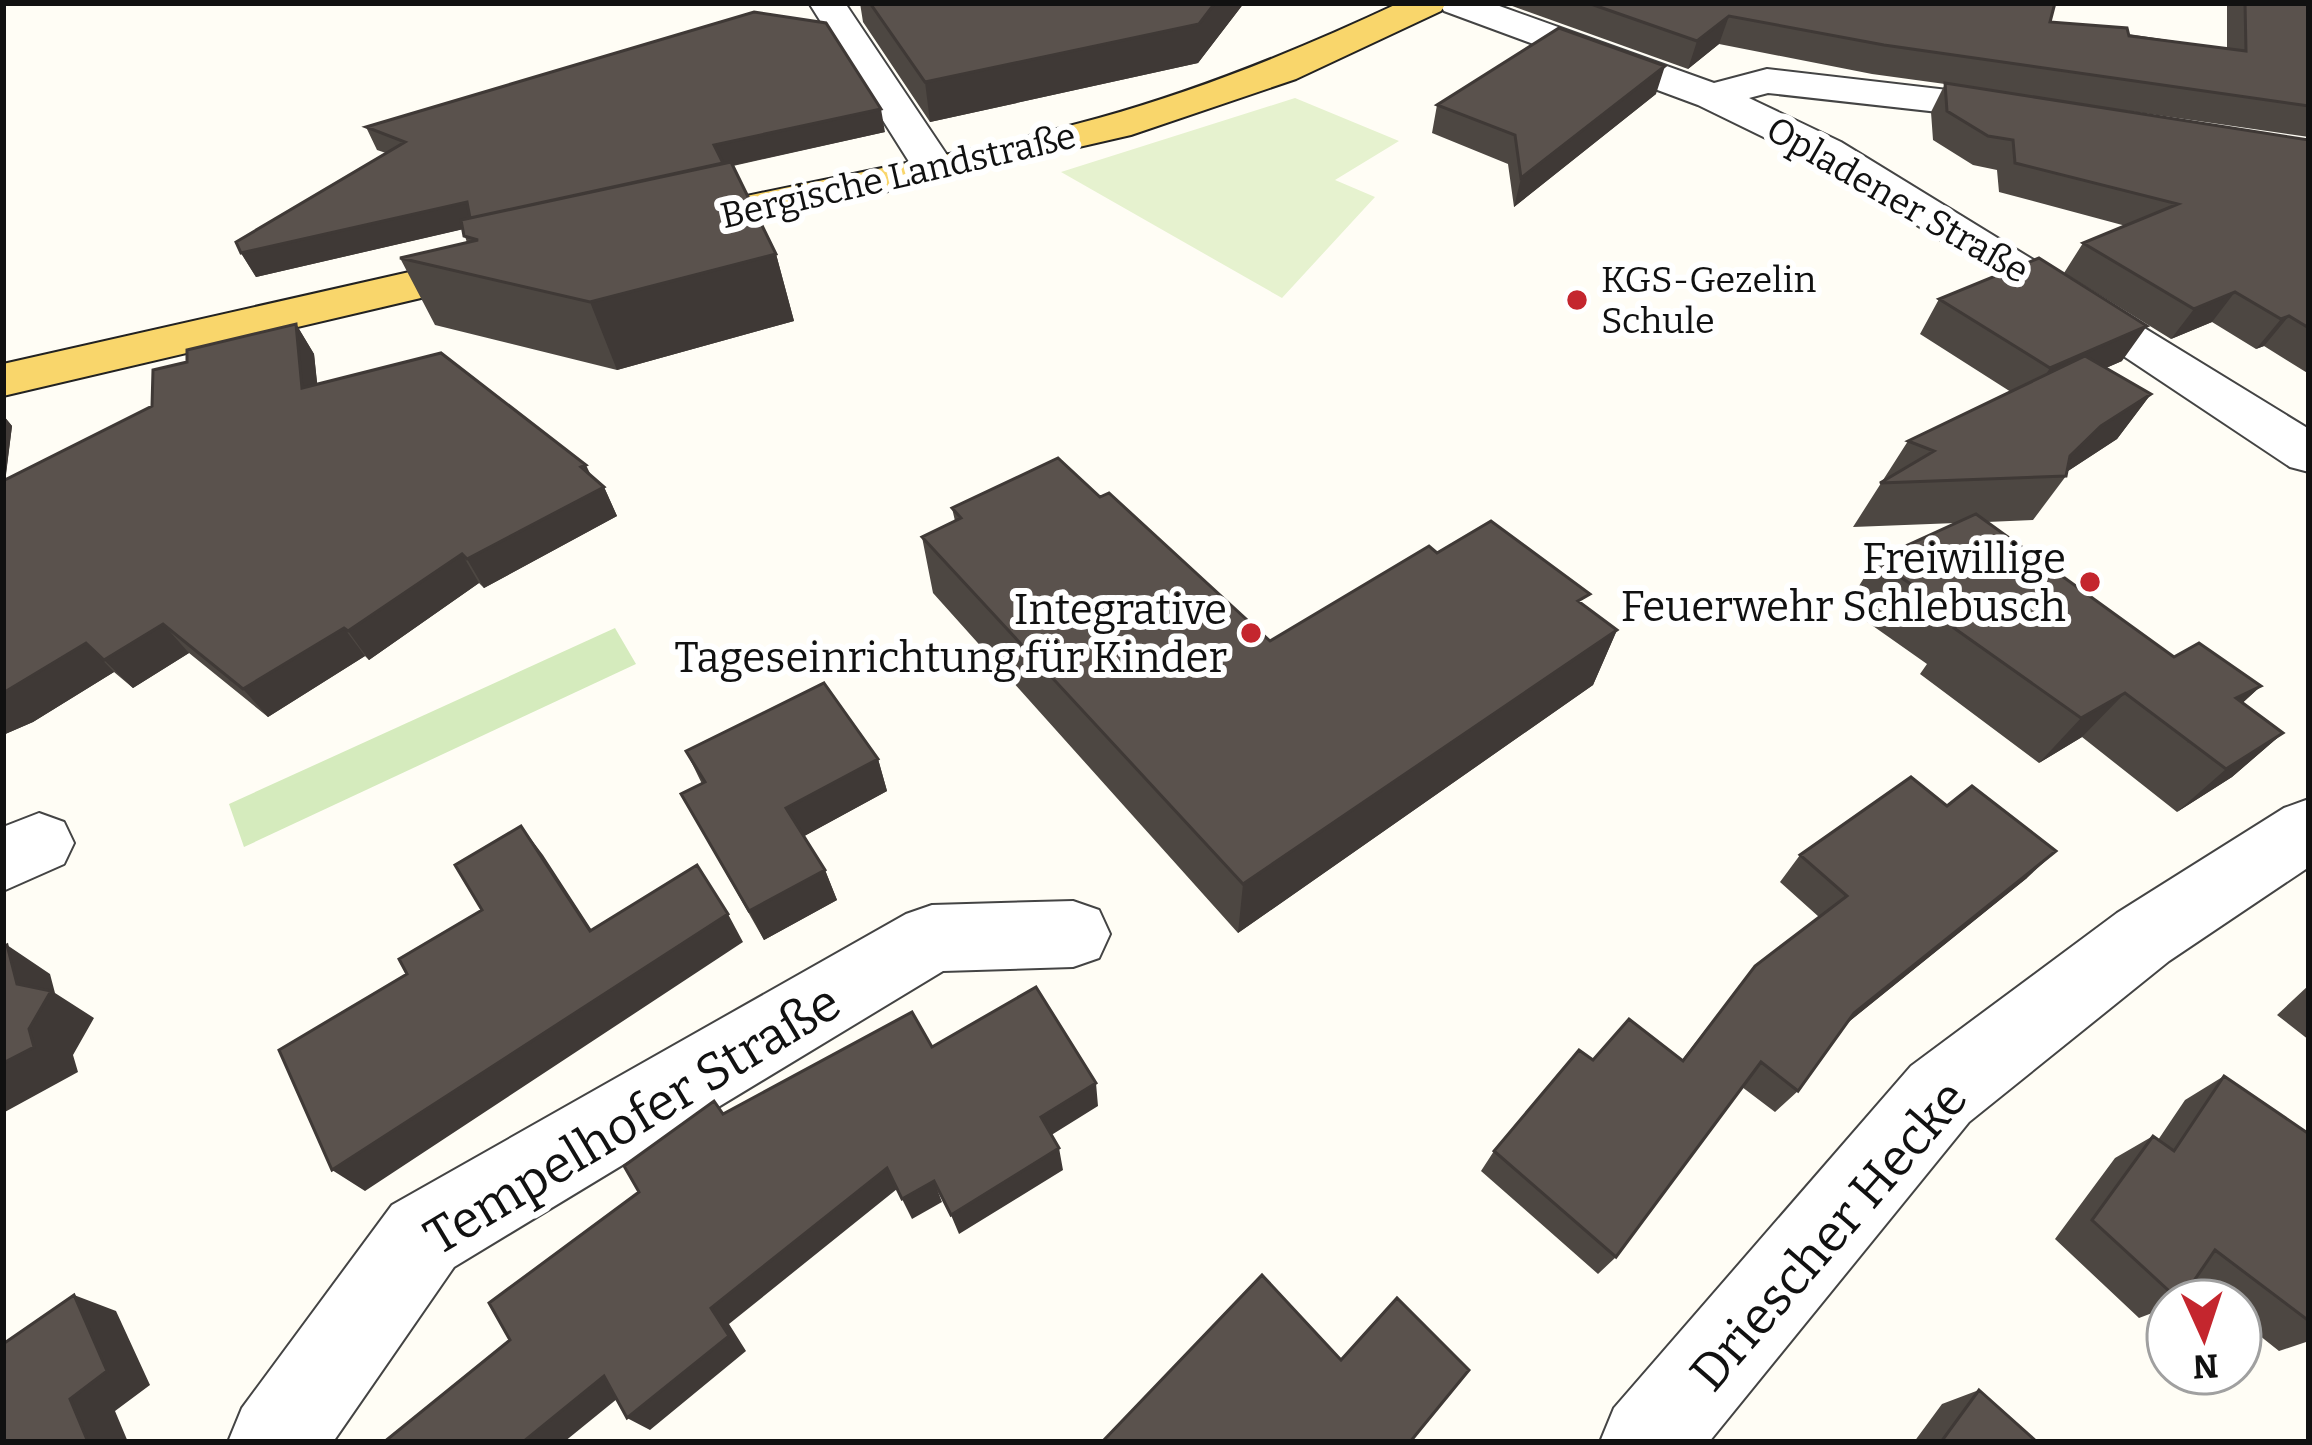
<svg xmlns="http://www.w3.org/2000/svg" width="2312" height="1445" viewBox="0 0 2312 1445" font-family="Bitter,serif">
  <style>
    .green { fill: #d5ebbd }
    .pitch { fill: #e6f2cf }
    .lines { fill: none; stroke-linecap: round; stroke-linejoin: round }
    .minor-casing { stroke: #444; stroke-width: 4 }
    .major-casing { stroke: #222; stroke-width: 4 }
    .minor { fill: #fff; fill-rule: evenodd }
    .major { fill: #f9d66b; fill-rule: evenodd }
    .wall { fill: #4d4742 }
    .shaded-wall { fill: #3f3936 }
    .building { fill: #5a524d; stroke: #3f3936; stroke-width: 3 }
    .poi-dot { fill: #c4262e; stroke: #fff; stroke-width: 4.5 }
    .labels { text-anchor: middle; stroke-width: 12; stroke-linejoin: round; paint-order: stroke }
    .far-street-label { font-size: 36px; fill: #111; stroke: #fff }
    .far-poi-label { font-size: 36px; fill: #111; stroke: #fff; text-anchor: start }
    .poi-label { font-size: 42px; fill: #111; stroke: #fff; text-anchor: end }
    .near-street-label { font-size: 51px; fill: #111; stroke: #fff }
  </style>
  <rect width="100%" height="100%" fill="#fffdf5"/>
  <path class="green" d="M615 628 636 664 244 847 229 804Z"/>
  <path class="pitch" d="M1295 98 1399 141 1335 180 1375 197 1282 298 1061 172Z"/>
  <g class="lines">
    <g class="minor-casing">
      <path id="minor" d="M809 3H845L955 167 948 176H918Z
        M1439 3H1491L1714 83 1767 69 2042 101 2048 110 2042 119 2028 122 1768 93 1749 98 1841 142 2309 429V472L2290 467 2047 305 1811 160 1698 105 1444 11Z
        M2309 799V867L2169 961 1969 1122 1709 1442H1600L1614 1408 1911 1066 2117 913 2284 808Z
        M39 813 64 822 74 843 64 864 3 891V827Z
        M1073 901 1099 910 1110 934 1099 958 1073 967 943 971 454 1267 333 1442H228L242 1408 392 1205 906 914 932 905Z"/>
    </g>
    <g class="major-casing">
      <path id="major" d="M1399 3H1446L1441 11 1296 79 1131 135 667 242 651 238 644 228 651 218C799 181 951 159 1099 118 1203 89 1301 49 1399 3Z
        M502 251 519 255 526 265 519 275 3 396V364Z"/>
    </g>
    <use href="#minor" class="minor"/>
    <use href="#major" class="major"/>
  </g>
  <path class="wall" d="M860 3H1244L1198 63 930 122 863 22Z
    M1504 3H2055L2050 22 2227 49V3H2309V137L2039 98 2309 140V374L2264 346 2256 349 2212 322 2171 339 2064 273 2083 243 2126 226 1999 192 1997 170 1973 165 1933 140 1931 112 1945 84 1872 74 1719 44 1688 69Z
    M1656 94 1514 207 1508 164 1432 133 1437 105Z
    M366 127 885 132 733 166 776 254 794 321 617 370 435 325 400 258 467 243 463 229 256 277 241 253 386 153 377 150Z
    M1939 299 2122 361 2106 368 2151 394 2117 439 2068 471 2066 476 2033 520 1987 522 2174 657 2261 686 2242 703 2283 733 2232 777 2177 812 2082 737 2039 763 1920 674 1927 664 1846 607 1875 560 1956 523 1853 527 1908 441 2011 392 1920 334Z
    M296 324 314 354 317 384 591 475 604 487 617 516 484 588 479 583 369 660 365 656 268 717 189 653 133 688 114 672 33 722 3 735V415L12 426 5 480 152 406 187 362Z
    M1100 497 1270 641 1437 553 1585 607 1617 630 1593 685 1238 933 933 593 922 537 955 521 952 508Z
    M686 751 878 759 887 791 804 836 825 870 837 900 764 940 681 794 702 784Z
    M1800 855 2027 878 1846 1024 1798 1091 1775 1112 1742 1087 1616 1257 1598 1274 1481 1171 1494 1151 1593 1060H1682L1755 966 1819 917 1780 882Z
    M2309 985V1040L2277 1015Z
    M2224 1076 2309 1134V1341L2279 1351 2240 1320V1301H2215L2193 1284 2181 1301H2168V1307L2139 1318 2055 1239 2115 1158 2153 1136 2158 1140 2185 1100Z
    M1979 1390 2037 1442H1914L1942 1404Z"/>
  <path class="shaded-wall" d="M1215 3H1244L1198 63 930 122 925 82Z
    M1729 16 1719 44 1688 69 1697 41Z
    M1665 66 1656 94 1514 207 1521 178Z
    M881 109 885 132 721 168 714 145Z
    M467 202 477 226 256 277 241 253Z
    M776 254 794 321 617 370 590 302Z
    M2235 292 2212 322 2171 339 2194 309Z
    M2289 316 2264 346 2256 349 2281 319Z
    M296 324 314 354 321 418 302 388Z
    M2147 326 2122 361 2027 402 2050 368Z
    M2151 394 2117 439 2068 471 2070 456 2101 426Z
    M3 415 12 426 3 499Z
    M586 465 598 490 604 487 617 516 484 588 467 559Z
    M462 554 479 583 369 660 348 631Z
    M163 624 189 653 133 688 104 660Z
    M344 628 365 656 268 717 243 689Z
    M1617 630 1593 685 1238 933 1243 884Z
    M86 643 114 672 33 722 3 735V693Z
    M2261 686 2212 731 2187 743 2236 698Z
    M2125 693 2082 737 2039 763 2081 718Z
    M2283 733 2232 777 2177 812 2226 769Z
    M878 759 887 791 799 839 786 808Z
    M521 826 543 855 610 958 590 931Z
    M2056 851 2027 878 1830 1037 1854 1013Z
    M825 870 837 900 764 940 749 911Z
    M728 914 743 942 365 1191 332 1170Z
    M7 945 50 974 55 993 94 1018 73 1055 78 1072 3 1113V1063L17 984Z
    M1096 1083 1098 1106 1045 1139 1041 1117Z
    M1059 1148 1063 1170 959 1234 951 1215Z
    M887 1168 897 1189 729 1324 746 1351 650 1430 627 1418 711 1308Z
    M934 1181 942 1202 912 1219 902 1199Z
    M74 1295 116 1311 150 1385 115 1411 128 1442H88L70 1399Z
    M604 1376 628 1390 564 1442H523Z"/>
  <path class="building" d="M870 3H1215L1199 24 925 82Z
    M1588 3H2055L2050 22 2127 28 2129 36 2246 51 2245 3H2309V106L1884 45 1729 16 1697 41Z
    M754 12 826 23 881 109 714 145 723 163 470 218 467 202 241 253 236 242 405 142 366 127Z
    M1559 28 1665 66 1521 178 1515 135 1437 105Z
    M1945 83 2309 140V328L2289 316 2281 319 2235 292 2194 309 2083 243 2178 204 2015 163 2013 140 1988 136 1947 111Z
    M731 162 776 254 590 302 400 258 478 240 464 236 461 220Z
    M2039 258 2147 326 2050 368 1939 299Z
    M296 324 302 388 441 353 586 465 581 467 604 487 467 559 462 554 348 631 344 628 243 689 163 624 104 660 86 643 3 693V481L152 406 153 370 187 362V350Z
    M2085 356 2151 394 2101 426 2070 456 2066 476 1880 483 1934 451 1908 441Z
    M1058 458 1100 497 1109 493 1270 641 1429 546 1437 553 1491 521 1590 594 1578 601 1617 630 1243 884 922 537 961 518 952 508Z
    M1976 514 2174 657 2199 643 2261 686 2236 698 2283 733 2226 769 2125 693 2081 718 1954 628 1963 619 1875 560Z
    M824 683 878 759 786 808 825 870 749 911 681 794 705 782 686 751Z
    M1911 777 1947 806 1972 786 2056 851 1854 1013 1798 1091 1761 1062 1616 1257 1494 1151 1579 1050 1593 1060 1629 1019 1683 1061 1755 966 1847 896 1800 855Z
    M521 826 590 931 697 865 728 914 332 1170 279 1050 407 974 399 959 482 910 455 865Z
    M7 945 17 984 51 991 29 1029 34 1047 3 1063V947Z
    M1036 987 1096 1083 1041 1117 1059 1148 951 1215 934 1181 902 1199 887 1168 711 1308 729 1336 627 1418 604 1376 523 1442H384L510 1340 489 1303 639 1192 624 1166 714 1101 723 1114 912 1012 932 1047Z
    M2224 1076 2309 1134V1321L2215 1250 2180 1301 2092 1220 2153 1136 2174 1151Z
    M1262 1275 1341 1360 1397 1298 1469 1370 1410 1442H1102Z
    M74 1295 107 1371 70 1399 88 1442H3V1344Z
    M1979 1390 2037 1442H1941Z"/>
  <g class="poi-dot">
    <circle cx="1577" cy="300" r="12"/>
    <circle cx="2090" cy="582" r="12"/>
    <circle cx="1251" cy="633" r="12"/>
  </g>
  <g class="labels">
    <g class="far-street-label">
      <text transform="translate(898 175) rotate(-13)" y="13">Bergische Landstraße</text>
      <text transform="translate(1898 199) rotate(30)" y="13">Opladener Straße</text>
    </g>
    <g class="far-poi-label">
      <text x="1601" y="292">KGS-Gezelin<tspan x="1601" dy="41">Schule</tspan></text>
    </g>
    <g class="poi-label">
      <text x="2066" y="573">Freiwillige<tspan x="2066" dy="48">Feuerwehr Schlebusch</tspan></text>
      <text x="1227" y="624">Integrative<tspan x="1227" dy="48">Tageseinrichtung für Kinder</tspan></text>
    </g>
    <g class="near-street-label">
      <text transform="translate(632 1119) rotate(-31)" y="18">Tempelhofer Straße</text>
      <text transform="translate(1828 1235) rotate(-49)" y="18">Driescher Hecke</text>
    </g>
  </g>
  <rect width="2312" height="1445" fill="none" stroke="#111111" stroke-width="12"/>
  <g transform="translate(2204 1337) rotate(177)"><circle r="57" fill="#ffffff" stroke="#a0a0a0" stroke-width="3"/>
  <path d="M0-9L21 45L0 30L-21 45Z" fill="#c4262e"/>
  <text y="-18" font-size="33" font-weight="bold" text-anchor="middle" fill="#111111">N</text>
  </g>
</svg>
